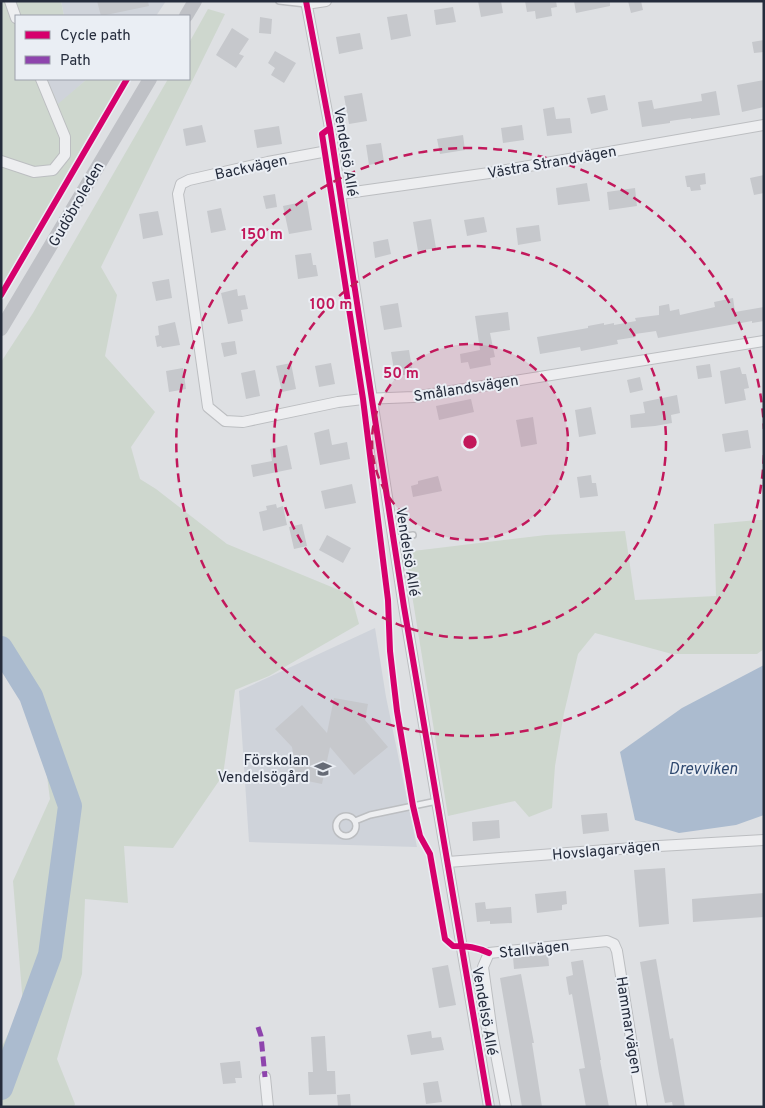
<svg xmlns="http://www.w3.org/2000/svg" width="765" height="1108" viewBox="0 0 765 1108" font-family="Overpass,sans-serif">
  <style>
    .built { fill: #cfd3da }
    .green { fill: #ced7ce }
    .water { fill: #abbbcf }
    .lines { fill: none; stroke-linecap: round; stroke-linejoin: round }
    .river { stroke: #abbbcf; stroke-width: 24 }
    .building { fill: #c6c8cc }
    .lane-casing { stroke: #bcbec1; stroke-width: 8 }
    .street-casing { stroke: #bcbec1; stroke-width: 12 }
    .lane { stroke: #edeef0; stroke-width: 5 }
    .street { stroke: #edeef0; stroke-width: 10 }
    .secondary { stroke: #bfc1c6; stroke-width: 14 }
    .quiet { stroke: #8e44ad; stroke-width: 5; stroke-dasharray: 10 5; stroke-linecap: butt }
    .cycleway-casing { stroke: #eaeef4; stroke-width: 9 }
    .cycleway { stroke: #d6006c; stroke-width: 6 }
    .ring { fill: none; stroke: #c2185b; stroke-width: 2.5; stroke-dasharray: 9 6 }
    .labels { text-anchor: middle; stroke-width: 4; stroke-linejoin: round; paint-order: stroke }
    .street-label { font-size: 15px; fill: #252c3c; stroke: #eaeef4 }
    .poi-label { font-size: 15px; fill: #252c3c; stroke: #eaeef4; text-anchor: end }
    .water-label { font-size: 16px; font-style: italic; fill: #2f4970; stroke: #eaeef4 }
    .centre { fill: #c2185b; stroke: #eaeef4; stroke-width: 2.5 }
    .ring-label { font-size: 15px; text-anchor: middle; font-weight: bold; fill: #c2185b; stroke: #eaeef4; stroke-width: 4; stroke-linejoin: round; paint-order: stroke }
  </style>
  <rect width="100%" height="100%" fill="#dee0e3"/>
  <path class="built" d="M61 1H166L156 16H64Z
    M47 79H87L58 105Z
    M375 628 386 697 417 847 249 842 239 691Z"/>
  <path class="green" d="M1 1H61L64 16H16V79H47L58 104 87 79H123L88 137 1 287Z
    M208 9 225 14 101 267 117 295 105 356 155 412 131 447 140 479 156 489 227 544 351 595 359 624 269 676 235 690 223 775 173 848 124 846 128 903 85 899 82 974 57 1059 75 1104 74 1107H1V1048L23 1005 13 881 50 799 35 685 1 645V362L33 313 168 79H189V43Z
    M757 520H764V649L757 654H672L595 633 578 654 564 713 555 766 552 808 529 817 515 801 448 816 405 552 546 535 625 531 635 600 716 596 714 524Z"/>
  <path class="water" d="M764 665V815L736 825 679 833 635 820 620 752 682 708Z"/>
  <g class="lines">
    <path class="river" d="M1 648 31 696 70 806 50 955 1 1088"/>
  </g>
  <path class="building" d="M97 1H148L149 6 101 16Z
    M478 1H501L503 13 481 17Z
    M525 1H556L557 7 551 8 552 16 536 19 535 11 527 12Z
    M574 1H610V6L576 13Z
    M628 1H641L643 10 631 13Z
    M453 7 456 22 436 25 434 10Z
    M407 14 411 36 391 40 387 17Z
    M260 17 272 19 271 34 259 33Z
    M232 28 249 39 239 54 244 56 236 68 216 55Z
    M360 33 363 49 339 54 336 37Z
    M764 40V52L754 53 752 42Z
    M275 51 296 63 284 83 271 75 275 68 268 63Z
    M764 80V107L742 112 737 85Z
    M716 91 720 115 691 119V118L670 121V123L642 127 638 102 652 100 654 109 702 101 701 94Z
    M362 93 367 121 349 124 344 96Z
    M605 95 608 110 591 114 587 98Z
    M554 107 556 119 570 118 572 133 547 136 543 109Z
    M202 125 206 142 186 146 183 129Z
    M522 125 524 140 503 143 501 128Z
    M279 126 282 144 257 148 254 130Z
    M463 135 465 150 440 154 437 139Z
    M381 143 384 162 369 165 366 145Z
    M705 173 706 184 700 185 701 190 691 191 690 187H687L685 176Z
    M764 175V193L754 195 750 178Z
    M587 183 590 201 558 205 556 188Z
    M635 188 637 206 609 210 607 192Z
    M275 194 277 207 266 209 263 196Z
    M307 201 312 230 289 234 283 206Z
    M221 208 226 230 211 233 207 211Z
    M158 211 163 235 143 239 139 214Z
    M484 217 487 232 467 236 464 220Z
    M431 219 436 248 418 251 413 222Z
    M539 225 541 241 518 245 516 228Z
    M388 239 391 254 375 258 373 242Z
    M311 253 313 265H316L318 276 298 279 295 255Z
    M169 279 172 298 156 301 152 282Z
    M237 289 238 296 245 295 248 309 241 310 243 321 228 324 221 293Z
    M733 298 735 312 764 307V321L752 323V321L658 338 656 331 635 334 636 337 617 340 618 344 581 351 580 347 540 354 537 337 588 328V326L604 323V325L614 323V325L636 321 635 318 659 315V306L669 304 670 311 679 309 680 315 715 307 714 302Z
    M398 303 402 327 384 330 380 306Z
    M508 312 510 330 490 333 495 357 490 358 491 365 470 369 468 362 461 363 460 354 480 350 475 316Z
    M175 322 180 345 162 348 161 346 157 347 155 336 159 335 158 326Z
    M235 341 237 354 224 357 221 343Z
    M409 350 413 374 395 376 391 352Z
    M291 363 296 389 282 392 276 366Z
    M331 363 335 384 319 387 315 366Z
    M710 364 712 377 698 379 696 366Z
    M740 367 742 374H746L749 388 744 389 746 400 725 404 720 371Z
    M183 368 186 389 169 392 166 371Z
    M255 370 260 396 246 399 241 373Z
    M640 377 643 390 630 393 627 380Z
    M677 395 680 413 671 415 672 423 655 426 631 428 630 415 645 413 643 402Z
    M471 399 474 412 439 420 436 406Z
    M591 407 596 434 579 437 575 410Z
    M533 417 537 444 521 447 516 420Z
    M329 429 332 445 347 442 350 459 320 465 314 433Z
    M748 430 751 448 725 452 722 434Z
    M287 445 292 469 253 477 251 465 272 461 270 449Z
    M591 475 592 483H596L598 496 580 498 577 477Z
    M438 476 442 491 413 497 411 486 418 484V481Z
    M352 484 356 503 325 509 321 491Z
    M276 504 277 508 283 506 287 525 263 531 259 512 267 510 266 506Z
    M302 524 307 546 294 549 289 527Z
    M327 535 351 548 343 563 319 550Z
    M334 698 368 704 365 720 388 747 354 775 330 747 322 784 288 777 293 753 292 747 275 729 302 705 327 733Z
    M607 813 609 831 583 834 581 815Z
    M499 820 500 838 473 841 472 822Z
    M665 868 669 924 639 927 634 870Z
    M566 891 567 904 562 905V910L537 913 535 894Z
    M764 893V917L693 922 692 899Z
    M485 902 486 909 511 907 512 923 490 924V921L477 922 475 903Z
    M548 955 549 966 514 969 513 957Z
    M656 959 670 1039 673 1038 675 1049 685 1107H673L672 1102 665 1103 659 1074 640 962Z
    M583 960 601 1060H600L609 1107H586L579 1069 585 1068 572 994 569 995 566 977 573 975 571 962Z
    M448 965 456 1005 439 1008 432 968Z
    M521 974 534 1043H532L542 1107H522L500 978Z
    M431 1031 432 1038 441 1037 444 1050 411 1055 407 1035Z
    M325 1036 327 1071H335L336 1094 309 1095 308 1072H313L311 1037Z
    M240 1061 242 1078H235L236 1083 223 1084 220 1063Z
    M438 1081 442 1102 426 1104 423 1083Z
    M350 1094 351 1107H338L337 1095Z"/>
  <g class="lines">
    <g class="lane-casing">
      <path id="lane" d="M279 1 306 4
        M394 538 413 535
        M336 826a10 10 0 1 1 20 0a10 10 0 1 1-20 0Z
        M355 821 370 815 437 801"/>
    </g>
    <g class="street-casing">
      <path id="street" d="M10 1 16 18
        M306 1 330 128 404 607 489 1107
        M306 4 326 1
        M333 150 268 162 189 180 181 184 178 194 208 407 225 421 243 422 338 402 363 399 414 397 764 341
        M1 161 34 172 53 170 65 155V137L41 79
        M340 194 489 173 764 125
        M448 862 659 846 764 840
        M265 1077 268 1107
        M506 1107 492 1033 483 967 489 953 607 941 614 944 617 951 642 1107"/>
    </g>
    <use href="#lane" class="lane"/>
    <use href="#street" class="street"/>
    <path class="secondary" d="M186 16 195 1
      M1 329 150 79"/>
    <path class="quiet" d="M258 1027 261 1036 265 1077"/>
    <g class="cycleway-casing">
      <path id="cycleway" d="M306 1 330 128 404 607 489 1107
        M330 128 322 134 363 399 388 600 390 651 397 711 413 806 420 836 430 854 445 939 453 946C467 946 477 947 489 953
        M1 295 127 79"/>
    </g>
    <use href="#cycleway" class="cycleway"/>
  </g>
  <circle cx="470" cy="442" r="98" fill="#c2185b" fill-opacity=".12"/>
  <g class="ring">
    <circle cx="470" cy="442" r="98"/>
    <circle cx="470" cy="442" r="196"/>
    <path d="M764 455A294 294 0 1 1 764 429"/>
  </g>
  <defs>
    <g id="school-bare" transform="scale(1.35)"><path d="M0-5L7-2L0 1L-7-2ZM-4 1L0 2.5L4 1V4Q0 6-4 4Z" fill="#666b76" stroke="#eaeef4" stroke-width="2.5" paint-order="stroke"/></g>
  </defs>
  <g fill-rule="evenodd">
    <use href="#school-bare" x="323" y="769"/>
  </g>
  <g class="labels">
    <g class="street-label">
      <text transform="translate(346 152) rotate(81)" y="5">Vendelsö Allé</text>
      <text transform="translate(552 162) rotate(-10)" y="5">Västra Strandvägen</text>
      <text transform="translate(251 167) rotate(-12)" y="5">Backvägen</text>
      <text transform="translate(76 204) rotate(-60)" y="5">Gudöbroleden</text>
      <text transform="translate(466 388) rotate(-9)" y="5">Smålandsvägen</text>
      <text transform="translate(408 552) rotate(81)" y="5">Vendelsö Allé</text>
      <text transform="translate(606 850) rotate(-5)" y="5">Hovslagarvägen</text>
      <text transform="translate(534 949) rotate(-6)" y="5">Stallvägen</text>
      <text transform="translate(485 1011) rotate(80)" y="5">Vendelsö Allé</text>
      <text transform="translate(629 1025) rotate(81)" y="5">Hammarvägen</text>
    </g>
    <g class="poi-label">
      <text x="309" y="765">Förskolan<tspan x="309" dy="17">Vendelsögård</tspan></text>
    </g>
    <g class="water-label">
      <text x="703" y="774">Drevviken</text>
    </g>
  </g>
  <circle cx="470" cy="442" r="8" class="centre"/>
  <g class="ring-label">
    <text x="262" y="239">150 m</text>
    <text x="331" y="309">100 m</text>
    <text x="401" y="378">50 m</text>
  </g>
  <rect width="765" height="1108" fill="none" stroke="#252c3c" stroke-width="5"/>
  <rect x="15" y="15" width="175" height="65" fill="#eaeef4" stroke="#9ba0aa"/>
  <rect x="25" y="31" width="25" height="8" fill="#d6006c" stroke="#9ba0aa"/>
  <text x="60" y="40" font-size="15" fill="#252c3c">Cycle path</text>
  <rect x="25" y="56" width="25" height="8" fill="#8e44ad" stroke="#9ba0aa"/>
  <text x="60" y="65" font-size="15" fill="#252c3c">Path</text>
</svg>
